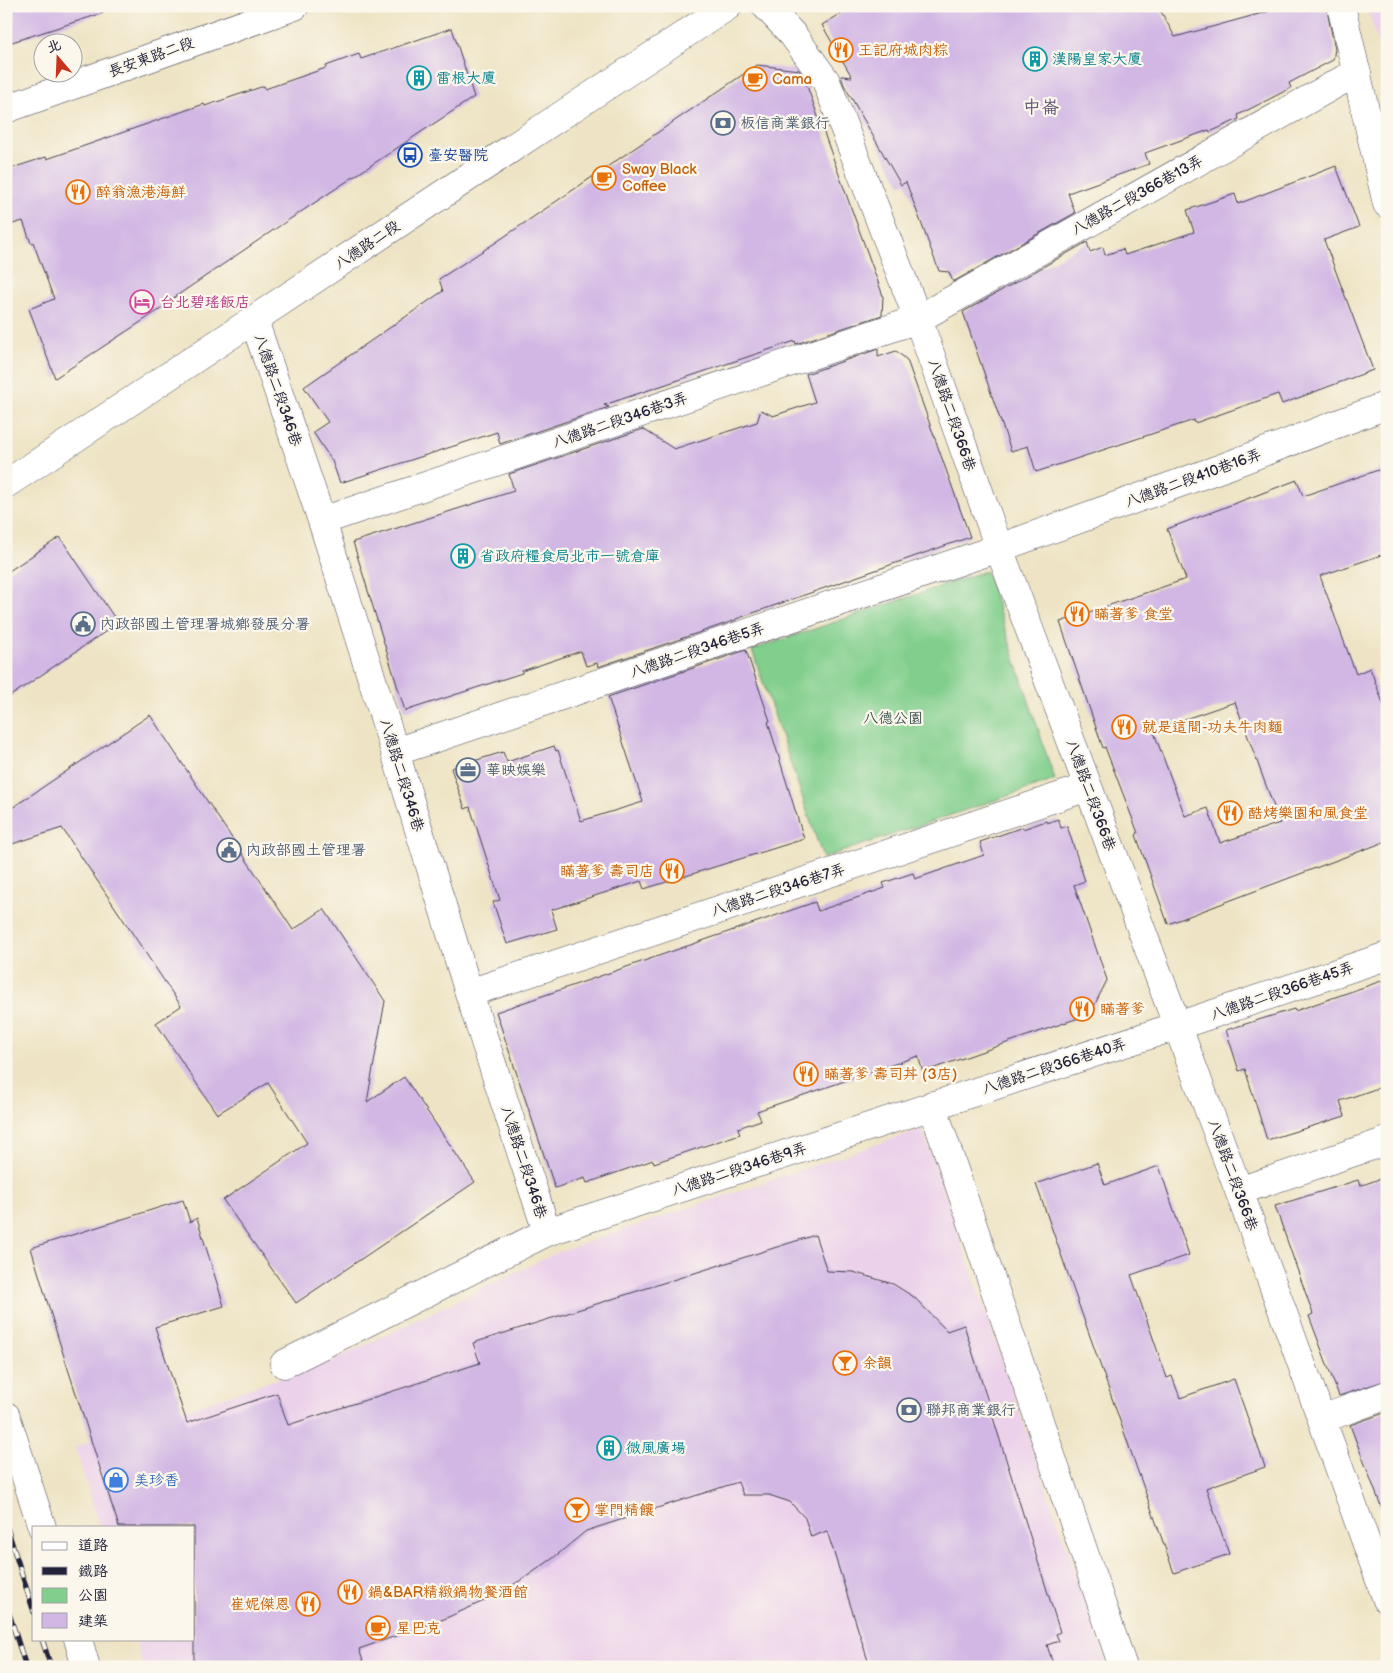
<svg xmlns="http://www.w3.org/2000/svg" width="1393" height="1673" viewBox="0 0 1393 1673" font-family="'Balsamiq Sans','LXGW WenKai TC',sans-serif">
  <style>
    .built { fill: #ecd1ea }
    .green { fill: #82cf8d; stroke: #527864 }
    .building { fill: #d2b7e4; fill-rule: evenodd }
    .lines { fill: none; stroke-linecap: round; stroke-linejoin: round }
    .minor-casing { stroke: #413f50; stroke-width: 29 }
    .tertiary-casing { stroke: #413f50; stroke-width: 29 }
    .secondary-casing { stroke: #413f50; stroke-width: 29 }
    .minor { stroke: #fff; stroke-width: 28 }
    .tertiary { stroke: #fff; stroke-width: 28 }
    .secondary { stroke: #fff; stroke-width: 28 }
    .rail-casing { stroke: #22223b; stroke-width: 5.5 }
    .rail { stroke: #fbf7ec; stroke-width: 4; stroke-dasharray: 11; stroke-linecap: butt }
    .labels { text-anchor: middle; stroke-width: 4.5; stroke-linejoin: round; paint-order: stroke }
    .food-label { font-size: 15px; fill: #c56008; stroke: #fbf7ec; text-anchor: start }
    .street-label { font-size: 15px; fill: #22223b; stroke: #fbf7ec }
    .culture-label { font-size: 15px; fill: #0d838f; stroke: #fbf7ec; text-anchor: start }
    .service-label { font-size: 15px; fill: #4e5e75; stroke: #fbf7ec; text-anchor: start }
    .transit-label { font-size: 15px; fill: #164399; stroke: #fbf7ec; text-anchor: start }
    .hotel-label { font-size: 15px; fill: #b23c85; stroke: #fbf7ec; text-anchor: start }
    .park-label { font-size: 15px; fill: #3f5654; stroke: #fbf7ec }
    .shop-label { font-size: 15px; fill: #366cbe; stroke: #fbf7ec; text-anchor: start }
    .quarter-label { font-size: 18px; fill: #605676; stroke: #fbf7ec }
  </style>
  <rect width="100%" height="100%" fill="#fbf7ec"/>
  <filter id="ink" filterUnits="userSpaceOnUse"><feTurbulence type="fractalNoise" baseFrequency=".02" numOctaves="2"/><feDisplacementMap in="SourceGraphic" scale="10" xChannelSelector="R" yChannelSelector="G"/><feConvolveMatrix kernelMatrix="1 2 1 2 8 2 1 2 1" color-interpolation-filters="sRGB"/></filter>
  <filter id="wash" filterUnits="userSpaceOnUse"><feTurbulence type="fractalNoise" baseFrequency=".0096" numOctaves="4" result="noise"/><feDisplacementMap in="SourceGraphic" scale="20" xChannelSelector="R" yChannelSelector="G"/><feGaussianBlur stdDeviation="1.12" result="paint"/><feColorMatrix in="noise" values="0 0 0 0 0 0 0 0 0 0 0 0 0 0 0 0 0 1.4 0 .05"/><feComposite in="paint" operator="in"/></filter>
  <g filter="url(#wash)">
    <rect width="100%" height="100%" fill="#eee4c5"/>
    <path class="built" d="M1367 6H1387V77Z
      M922 1129 1108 1667H143L135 1639H194V1527H100L75 1447 334 1360 556 1253Z"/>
    <path class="green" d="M986 571 1055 780 823 858 752 650Z"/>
    <g id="blocks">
      <path class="building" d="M6 6H102L103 13 6 44Z
        M854 6H1158L1175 37 1288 6H1326L1335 49 1333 60 1289 83 1291 88 1238 115 1239 119 1210 132 1209 130 1145 153 1149 164 1068 193 1075 213 953 282 949 272 939 271 906 182 901 185 844 85 841 76 852 77 822 25Z
        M452 28 474 97 272 231 172 299 173 301 55 378 29 309 54 299 33 242 31 243 23 221 6 226V170L46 157 47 159 204 104 205 106 264 86 265 89 326 68V66L359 54 361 59Z
        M757 65 799 70 803 75 883 296 882 315 796 344 795 341 604 405 609 407 500 444 497 432 340 483 332 461 313 432 328 422 304 387 443 291 439 279 495 243Z
        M1336 166 1359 227 1324 240 1373 370 1282 404 1278 394 1195 423 1194 420 1036 472 1028 446 1011 451 963 312 1087 242 1090 252 1103 247 1105 255 1123 249 1125 255 1194 232 1187 210 1235 194 1238 204Z
        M878 349V357L896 351 907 360 970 537 736 619V620L598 667 597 663 586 666 581 651 522 671V673L405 711 353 542 514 491 509 474 643 429 674 449 757 422 761 410 773 416 815 402 806 374Z
        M1387 467V553L1320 576 1356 674 1370 668 1387 714V841L1168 924 1136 835 1138 833 1105 747 1103 748 1060 622 1186 579 1167 529 1297 480 1303 496ZM1235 702 1280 823 1220 843 1208 808 1185 816 1153 730Z
        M60 537 118 623 6 699V573Z
        M746 650 770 721 768 722 804 839 644 889 641 881 551 910 557 929 507 944 493 902 500 900 470 807 465 809 451 768 503 752 507 762 554 746 556 751 558 750 581 821 643 802 608 697Z
        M150 715 293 930 324 909 385 1001 367 1102 404 1077 475 1182 296 1303 223 1200 307 1143 268 1083 217 1114 156 1023 181 1006 62 828 6 846V812Z
        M1058 819 1061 828 1067 826 1085 881 1074 885 1107 980 1090 1014 923 1072 918 1056 757 1111 761 1120 738 1128 740 1134 654 1163 653 1160 587 1183 585 1178 555 1188 496 1012 815 902 818 911 885 888 883 883 913 873 915 879 984 855 980 842 1023 827V829L1046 821 1047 823Z
        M1387 979V1085L1340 1101 1345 1116 1267 1140 1245 1069 1239 1071 1226 1030 1294 1009 1295 1011Z
        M1097 1163 1105 1185 1159 1166 1189 1255 1131 1275 1167 1378 1172 1376 1180 1398 1234 1379 1265 1467 1206 1488 1229 1554 1174 1573 1036 1184Z
        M1387 1176V1380L1339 1396 1309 1316 1313 1314 1275 1206 1358 1180 1360 1186Z
        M183 1200 190 1222 197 1218 224 1306 155 1327 187 1423 277 1393 288 1425 480 1363 473 1343 815 1235 827 1271 853 1272 893 1284 914 1297 947 1331 964 1325 1060 1632 1056 1634 1059 1641 1047 1645 1054 1667H870L827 1531 811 1537 805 1518 790 1502 769 1495H743L738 1482 586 1531 552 1559 523 1579 486 1600 444 1619 359 1649 365 1667H194V1527H119L60 1344 31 1248Z
        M1387 1412V1513L1384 1514 1350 1425Z"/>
    </g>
  </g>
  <g filter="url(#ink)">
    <use href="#blocks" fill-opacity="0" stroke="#413f50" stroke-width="1"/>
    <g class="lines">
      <g class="minor-casing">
        <path id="minor" d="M766 6 793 35 826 81 918 319 999 548 1239 1191 1387 1600
          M1341 6 1387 204
          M254 320 322 521 395 752 469 993 547 1232
          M322 521 918 319 1357 72
          M395 752 999 548 1227 466 1387 405
          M469 993 1088 787
          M932 1105 1123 1667
          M1239 1191 1387 1141
          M284 1364 547 1232 1177 1026 1387 956
          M1322 1419 1387 1395"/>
      </g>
      <g class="tertiary-casing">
        <path id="tertiary" d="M6 109 295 6
          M6 484 571 109 728 6"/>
      </g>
      <g class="secondary-casing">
        <path id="secondary" d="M6 1416 42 1527
          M78 1639 86 1667"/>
      </g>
      <use href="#minor" class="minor"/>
      <use href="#tertiary" class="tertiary"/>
      <use href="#secondary" class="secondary"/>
      <g class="rail-casing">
        <path id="rail" d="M6 1525 34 1612
          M6 1604 26 1667
          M42 1639 51 1667"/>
      </g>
      <use href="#rail" class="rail"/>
    </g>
  </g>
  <defs>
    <g id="restaurant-ring" transform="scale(1.25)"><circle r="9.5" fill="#fbf7ec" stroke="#e8710a" stroke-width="1.5"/><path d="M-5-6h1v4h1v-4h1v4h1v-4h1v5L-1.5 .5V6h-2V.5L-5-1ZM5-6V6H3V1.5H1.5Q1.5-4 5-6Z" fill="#e8710a"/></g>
    <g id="building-ring" transform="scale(1.25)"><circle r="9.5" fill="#fbf7ec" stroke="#0f9aa8" stroke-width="1.5"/><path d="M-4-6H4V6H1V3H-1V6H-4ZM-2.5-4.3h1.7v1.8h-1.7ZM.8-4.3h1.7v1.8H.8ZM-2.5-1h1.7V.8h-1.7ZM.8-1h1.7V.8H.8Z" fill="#0f9aa8"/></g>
    <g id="cafe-ring" transform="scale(1.25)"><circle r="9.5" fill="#fbf7ec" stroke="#e8710a" stroke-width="1.5"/><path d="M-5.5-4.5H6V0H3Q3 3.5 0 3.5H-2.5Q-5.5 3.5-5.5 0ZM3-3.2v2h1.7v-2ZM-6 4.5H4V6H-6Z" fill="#e8710a"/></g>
    <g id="bank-ring" transform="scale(1.25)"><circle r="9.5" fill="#fbf7ec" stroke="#5c6f8a" stroke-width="1.5"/><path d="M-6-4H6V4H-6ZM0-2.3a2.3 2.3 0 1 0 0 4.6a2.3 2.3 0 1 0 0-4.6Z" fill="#5c6f8a"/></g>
    <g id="bus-ring" transform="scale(1.25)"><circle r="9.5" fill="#fbf7ec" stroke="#1a4fb4" stroke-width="1.5"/><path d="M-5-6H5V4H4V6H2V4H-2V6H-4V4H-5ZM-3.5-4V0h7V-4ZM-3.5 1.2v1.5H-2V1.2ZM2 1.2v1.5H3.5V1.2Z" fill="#1a4fb4"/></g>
    <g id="hotel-ring" transform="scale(1.25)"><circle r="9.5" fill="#fbf7ec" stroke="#d1479c" stroke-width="1.5"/><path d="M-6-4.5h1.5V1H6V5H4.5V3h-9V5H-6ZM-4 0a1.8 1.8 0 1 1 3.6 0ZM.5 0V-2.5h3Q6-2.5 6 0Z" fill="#d1479c"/></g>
    <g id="civic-ring" transform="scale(1.25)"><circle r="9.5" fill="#fbf7ec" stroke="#5c6f8a" stroke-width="1.5"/><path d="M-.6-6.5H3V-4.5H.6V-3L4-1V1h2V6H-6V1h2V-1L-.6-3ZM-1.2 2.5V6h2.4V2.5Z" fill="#5c6f8a"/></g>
    <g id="office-ring" transform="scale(1.25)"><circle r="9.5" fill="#fbf7ec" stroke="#5c6f8a" stroke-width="1.5"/><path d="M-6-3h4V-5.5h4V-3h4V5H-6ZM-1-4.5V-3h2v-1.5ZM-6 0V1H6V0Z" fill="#5c6f8a"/></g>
    <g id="bar-ring" transform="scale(1.25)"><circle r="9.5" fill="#fbf7ec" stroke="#e8710a" stroke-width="1.5"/><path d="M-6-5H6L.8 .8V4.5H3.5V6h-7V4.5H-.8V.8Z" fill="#e8710a"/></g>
    <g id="shop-ring" transform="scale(1.25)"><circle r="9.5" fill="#fbf7ec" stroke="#3f7fe0" stroke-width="1.5"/><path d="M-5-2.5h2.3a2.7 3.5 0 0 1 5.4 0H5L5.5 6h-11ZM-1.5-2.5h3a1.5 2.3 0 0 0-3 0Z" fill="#3f7fe0"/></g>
  </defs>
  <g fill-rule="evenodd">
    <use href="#restaurant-ring" x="841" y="50"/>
    <use href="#building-ring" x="1035" y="59"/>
    <use href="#building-ring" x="419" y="78"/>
    <use href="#cafe-ring" x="755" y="79"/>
    <use href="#bank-ring" x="723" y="123"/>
    <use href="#bus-ring" x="410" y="155"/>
    <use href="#cafe-ring" x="604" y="178"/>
    <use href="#restaurant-ring" x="78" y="192"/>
    <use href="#hotel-ring" x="142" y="302"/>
    <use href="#building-ring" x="463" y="556"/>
    <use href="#restaurant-ring" x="1077" y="614"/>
    <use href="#civic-ring" x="83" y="624"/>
    <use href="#restaurant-ring" x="1124" y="727"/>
    <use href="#office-ring" x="468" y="770"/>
    <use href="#restaurant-ring" x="1230" y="813"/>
    <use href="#civic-ring" x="229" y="850"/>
    <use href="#restaurant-ring" x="672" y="871"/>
    <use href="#restaurant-ring" x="1082" y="1009"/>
    <use href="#restaurant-ring" x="806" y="1074"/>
    <use href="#bar-ring" x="845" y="1363"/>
    <use href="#bank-ring" x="909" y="1410"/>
    <use href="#building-ring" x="609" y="1448"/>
    <use href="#shop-ring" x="116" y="1480"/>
    <use href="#bar-ring" x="577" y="1510"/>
    <use href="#restaurant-ring" x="350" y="1592"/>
    <use href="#restaurant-ring" x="308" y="1604"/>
    <use href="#cafe-ring" x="378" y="1628"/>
  </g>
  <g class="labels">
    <g class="food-label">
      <text x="858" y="55">王記府城肉粽</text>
      <text x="772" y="84">Cama</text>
      <text x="622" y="174">Sway Black<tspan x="622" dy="17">Coffee</tspan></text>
      <text x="96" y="197">醉翁漁港海鮮</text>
      <text x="1094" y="619">瞞著爹 食堂</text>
      <text x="1142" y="732">就是這間-功夫牛肉麵</text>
      <text x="1248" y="818">酷烤樂園和風食堂</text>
      <text x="654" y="876" text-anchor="end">瞞著爹 壽司店</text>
      <text x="1100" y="1014">瞞著爹</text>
      <text x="824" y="1079">瞞著爹 壽司丼 (3店)</text>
      <text x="862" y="1368">余韻</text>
      <text x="594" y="1515">掌門精饟</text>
      <text x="368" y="1597">鍋&amp;BAR精緻鍋物餐酒館</text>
      <text x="290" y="1609" text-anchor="end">崔妮傑恩</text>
      <text x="396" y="1633">星巴克</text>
    </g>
    <g class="street-label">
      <text transform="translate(151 57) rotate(-20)" y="5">長安東路二段</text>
      <text transform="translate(1137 195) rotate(-29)" y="5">八德路二段366巷13弄</text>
      <text transform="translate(367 245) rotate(-34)" y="5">八德路二段</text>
      <text transform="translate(278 390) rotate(71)" y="5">八德路二段346巷</text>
      <text transform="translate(952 415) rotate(71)" y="5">八德路二段366巷</text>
      <text transform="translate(620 420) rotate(-19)" y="5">八德路二段346巷3弄</text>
      <text transform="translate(1193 478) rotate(-20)" y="5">八德路二段410巷16弄</text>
      <text transform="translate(697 650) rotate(-19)" y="5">八德路二段346巷5弄</text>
      <text transform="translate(402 775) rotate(73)" y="5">八德路二段346巷</text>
      <text transform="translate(1091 795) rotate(70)" y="5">八德路二段366巷</text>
      <text transform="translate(778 890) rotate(-18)" y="5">八德路二段346巷7弄</text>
      <text transform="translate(1282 991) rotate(-19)" y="5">八德路二段366巷45弄</text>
      <text transform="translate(1054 1066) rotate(-18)" y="5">八德路二段366巷40弄</text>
      <text transform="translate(524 1162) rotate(72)" y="5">八德路二段346巷</text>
      <text transform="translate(739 1169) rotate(-18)" y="5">八德路二段346巷9弄</text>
      <text transform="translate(1233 1175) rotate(70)" y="5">八德路二段366巷</text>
    </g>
    <g class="culture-label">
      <text x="1052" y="64">漢陽皇家大廈</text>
      <text x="436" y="83">雷根大廈</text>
      <text x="480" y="561">省政府糧食局北市一號倉庫</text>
      <text x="626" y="1453">微風廣場</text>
    </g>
    <g class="service-label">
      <text x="740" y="128">板信商業銀行</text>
      <text x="100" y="629">內政部國土管理署城鄉發展分署</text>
      <text x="486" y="775">華映娛樂</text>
      <text x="246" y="855">內政部國土管理署</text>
      <text x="926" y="1415">聯邦商業銀行</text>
    </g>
    <g class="transit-label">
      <text x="428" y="160">臺安醫院</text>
    </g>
    <g class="hotel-label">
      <text x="160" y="307">台北碧瑤飯店</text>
    </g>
    <g class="park-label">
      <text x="893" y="723">八德公園</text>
    </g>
    <g class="shop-label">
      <text x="134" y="1485">美珍香</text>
    </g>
    <g class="quarter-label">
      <text x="1041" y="113">中崙</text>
    </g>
  </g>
  <rect width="1393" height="1673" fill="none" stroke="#fbf7ec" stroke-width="25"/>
  <rect x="32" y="1526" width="162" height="115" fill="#fbf7ec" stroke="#a4a2a5"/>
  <rect x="42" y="1542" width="25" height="8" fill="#ffffff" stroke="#a4a2a5"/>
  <text x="78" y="1550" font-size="15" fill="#22223b">道路</text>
  <rect x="42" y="1567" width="25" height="8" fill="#22223b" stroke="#a4a2a5"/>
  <text x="78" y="1576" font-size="15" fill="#22223b">鐵路</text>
  <rect x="42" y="1588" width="25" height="15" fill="#82cf8d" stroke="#a4a2a5"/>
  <text x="78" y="1600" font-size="15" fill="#22223b">公園</text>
  <rect x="42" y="1613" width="25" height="15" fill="#d2b7e4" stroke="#a4a2a5"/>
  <text x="78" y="1626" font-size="15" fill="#22223b">建築</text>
  <g transform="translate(58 58) rotate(341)"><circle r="24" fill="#fbf7ec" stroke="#a4a2a5"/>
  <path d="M0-4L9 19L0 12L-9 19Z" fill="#c8321e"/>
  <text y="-8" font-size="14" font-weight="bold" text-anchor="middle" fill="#22223b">北</text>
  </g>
</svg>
